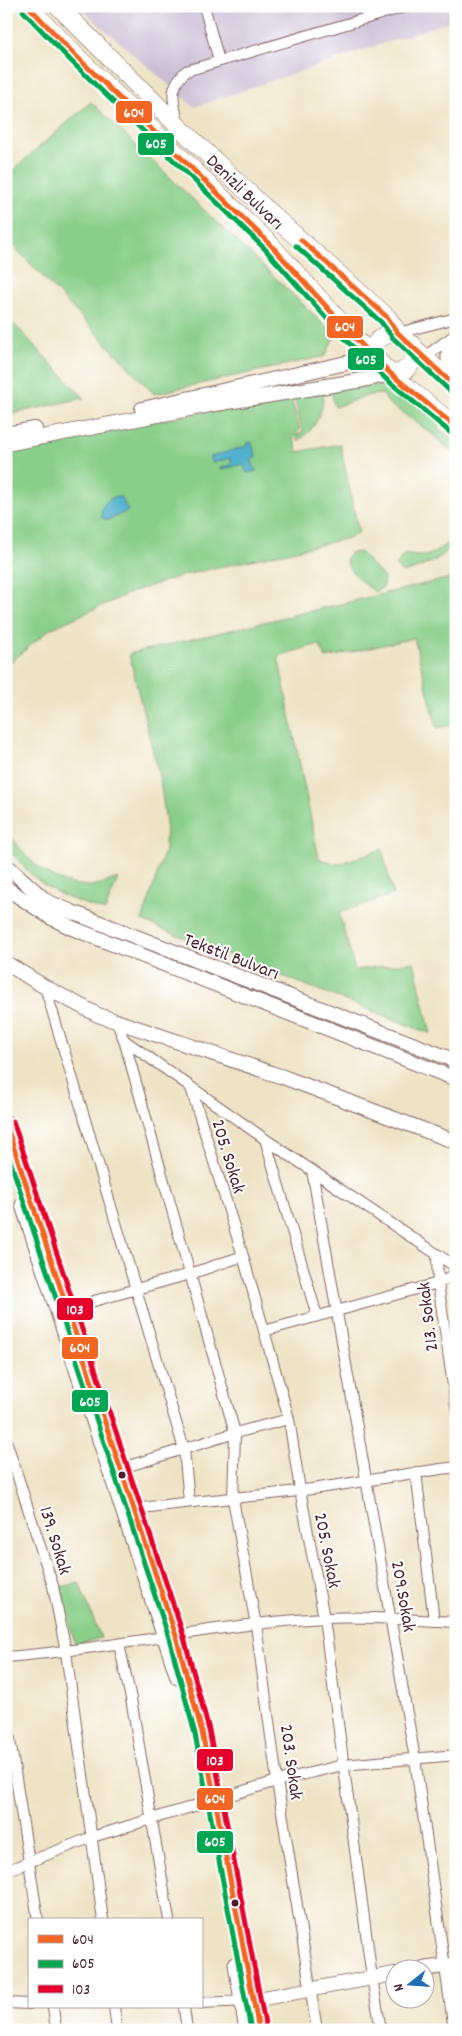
<svg xmlns="http://www.w3.org/2000/svg" width="462" height="2036" viewBox="0 0 462 2036" font-family="Dekko,sans-serif">
  <style>
    .industrial { fill: #cbbfd5 }
    .green { fill: #89cf89; stroke: #6a775a }
    .water { fill: #4fb0ce; stroke: #4c687c }
    .lines { fill: none; stroke-linecap: round; stroke-linejoin: round }
    .street-casing { stroke: #836461; stroke-width: 12 }
    .secondary-casing { stroke: #836461; stroke-width: 16 }
    .primary-casing { stroke: #836461; stroke-width: 17 }
    .highway-casing { stroke: #836461; stroke-width: 19 }
    .street { stroke: #fff; stroke-width: 10 }
    .secondary { stroke: #fff; stroke-width: 14 }
    .primary { stroke: #fff; stroke-width: 15 }
    .highway { stroke: #fff; stroke-width: 18 }
    .bus-1-casing { stroke: #fff; stroke-width: 9 }
    .bus-2-casing { stroke: #fff; stroke-width: 9 }
    .bus-3-casing { stroke: #fff; stroke-width: 9 }
    .bus-1 { stroke: #f26522; stroke-width: 5 }
    .bus-2 { stroke: #00a651; stroke-width: 5 }
    .bus-3 { stroke: #e4002b; stroke-width: 5 }
    .bus-dot { fill: #4a1f2b; stroke: #fff; stroke-width: 2 }
    .labels { text-anchor: middle; stroke-width: 4; stroke-linejoin: round; paint-order: stroke }
    .street-label { font-size: 19px; fill: #4a1f2b; stroke: #fff }
    .line-badge { stroke: #fff; stroke-width: 2 }
    .badge-label { font-size: 14px; text-anchor: middle; font-weight: bold; fill: #fff }
  </style>
  <rect width="100%" height="100%" fill="#fff"/>
  <filter id="ink" filterUnits="userSpaceOnUse"><feTurbulence type="fractalNoise" baseFrequency=".02" numOctaves="2"/><feDisplacementMap in="SourceGraphic" scale="10" xChannelSelector="R" yChannelSelector="G"/><feConvolveMatrix kernelMatrix="1 2 1 2 8 2 1 2 1" color-interpolation-filters="sRGB"/></filter>
  <filter id="wash" filterUnits="userSpaceOnUse"><feTurbulence type="fractalNoise" baseFrequency=".0096" numOctaves="4" result="noise"/><feDisplacementMap in="SourceGraphic" scale="20" xChannelSelector="R" yChannelSelector="G"/><feGaussianBlur stdDeviation="1.12" result="paint"/><feColorMatrix in="noise" values="0 0 0 0 0 0 0 0 0 0 0 0 0 0 0 0 0 1.4 0 .05"/><feComposite in="paint" operator="in"/></filter>
  <g filter="url(#wash)">
    <rect width="100%" height="100%" fill="#eee3c5"/>
    <path class="industrial" d="M78 6H456V19L194 107Z"/>
    <path class="green" d="M91 102 335 335 325 356 154 394 6 238V176Z
      M13 323 84 398 6 415V329Z
      M357 384 384 386 417 405 436 421 439 429 456 442V455L426 429 388 403 383 394 369 395 335 407 330 388Z
      M322 389C326 410 315 429 298 441L296 436 303 431 293 393Z
      M290 396 300 429 293 438 298 452 340 444 359 533 345 539 184 575 132 592 50 629 6 666V449Z
      M456 538C448 558 421 568 402 573L396 566 404 554C420 557 430 558 442 547 447 543 450 540 456 538Z
      M360 552 384 578 383 587 375 592C364 583 347 572 346 558L350 553Z
      M456 572V724L437 728 414 638 326 658 319 644 278 656 319 859 339 864 382 849 393 894 339 913 355 970 414 962 431 1034 142 921 165 850 166 822 160 780 129 654 450 578Z
      M6 830C26 856 40 877 73 884 81 885 88 887 96 885 104 884 111 880 118 878L105 911C85 904 61 897 43 884 29 874 19 860 6 848Z
      M79 1583 101 1638 75 1644 60 1587Z"/>
    <path class="water" d="M251 442 257 458 251 459 256 471 247 473 243 464 220 470V468L232 464 230 458 213 463 210 457 246 446 247 443Z
      M114 497H121L128 511 108 520 102 518C100 506 104 503 114 497Z"/>
  </g>
  <g filter="url(#ink)">
    <g class="lines">
      <g class="street-casing">
        <path id="street" d="M204 6 219 61
          M178 124C174 101 167 89 186 71L408 6
          M398 333 456 318
          M420 360 456 334
          M451 379C447 366 442 351 453 339
          M45 987 184 1449 189 1501
          M116 1020 124 1040 265 1139 456 1267
          M124 1040 235 1433 233 1499 256 1625 277 1781 317 2030
          M191 1088 243 1256 289 1419 300 1490 324 1618 372 1978 381 2030
          M265 1139 317 1316
          M312 1170 415 1759 454 2030
          M437 1254 438 1283 456 1406
          M69 1308 190 1274 243 1256
          M264 1331 438 1283 456 1274
          M6 1440 53 1586 66 1652 103 1920
          M122 1468 235 1433 289 1419
          M416 1472 434 1621
          M135 1509C189 1501 243 1498 297 1491 350 1484 403 1474 456 1467
          M119 1644 131 1699 169 1920
          M6 1657C112 1649 217 1624 323 1618 367 1616 412 1620 456 1622
          M6 1714 38 1920
          M6 1871 92 1837 277 1781 343 1765 456 1755
          M6 2003 29 2004
          M201 2003 248 2001
          M53 2007 56 2030
          M114 2007 117 2030
          M184 2007 187 2030"/>
      </g>
      <g class="secondary-casing">
        <path id="secondary" d="M142 409 373 357
          M6 434 35 429
          M6 444 210 405 363 380 391 374
          M6 865 46 901 72 912 456 1061
          M6 888 50 917 72 928 456 1079
          M6 963 45 987 98 1015 283 1077 456 1142
          M424 1969 456 1964
          M253 2000 394 1974"/>
      </g>
      <g class="primary-casing">
        <path id="primary" d="M6 1123 176 1636 202 1732 216 1800 259 2030
          M23 1205 178 1677
          M236 1964 247 2030"/>
      </g>
      <g class="highway-casing">
        <path id="highway" d="M28 6 76 56 269 243 353 336 391 374 456 427
          M58 6 179 127 271 214 387 317 398 333 456 387
          M373 357C373 340 383 333 398 333
          M391 374C407 374 417 361 413 345"/>
      </g>
      <use href="#street" class="street"/>
      <use href="#secondary" class="secondary"/>
      <use href="#primary" class="primary"/>
      <use href="#highway" class="highway"/>
      <g class="bus-1-casing">
        <path id="bus-1" d="M28 6 76 56 269 243 353 336 391 374 456 427
          M301 240 387 317 398 333 456 387
          M6 1124 176 1636 202 1732 259 2030"/>
      </g>
      <g class="bus-2-casing">
        <path id="bus-2" d="M23 11 71 61 264 248 347 341 386 379 451 433
          M296 246 381 322 393 338 451 392
          M6 1148 169 1638 195 1734 251 2030"/>
      </g>
      <g class="bus-3-casing">
        <path id="bus-3" d="M13 1121 183 1634 209 1730 266 2029"/>
      </g>
      <use href="#bus-1" class="bus-1"/>
      <use href="#bus-2" class="bus-2"/>
      <use href="#bus-3" class="bus-3"/>
    </g>
  </g>
  <g class="bus-dot">
    <circle cx="122" cy="1475" r="4.5"/>
    <circle cx="235" cy="1903" r="4.5"/>
  </g>
  <g class="labels">
    <g class="street-label">
      <text transform="translate(246 191) rotate(44)" y="7">Denizli Bulvarı</text>
      <text transform="translate(232 955) rotate(21)" y="7">Tekstil Bulvarı</text>
      <text transform="translate(230 1156) rotate(73)" y="7">205. Sokak</text>
      <text transform="translate(426 1317) rotate(-97)" y="7">213. Sokak</text>
      <text transform="translate(57 1540) rotate(73)" y="7">139. Sokak</text>
      <text transform="translate(329 1550) rotate(79)" y="7">205. Sokak</text>
      <text transform="translate(405 1596) rotate(80)" y="7">209.Sokak</text>
      <text transform="translate(293 1762) rotate(82)" y="7">203. Sokak</text>
    </g>
  </g>
  <g class="line-badge">
    <rect x="115" y="100" width="38" height="24" rx="5" fill="#f26522"/>
    <rect x="137" y="132" width="38" height="24" rx="5" fill="#00a651"/>
    <rect x="326" y="315" width="38" height="24" rx="5" fill="#f26522"/>
    <rect x="347" y="347" width="38" height="24" rx="5" fill="#00a651"/>
    <rect x="56" y="1297" width="38" height="24" rx="5" fill="#e4002b"/>
    <rect x="61" y="1336" width="38" height="24" rx="5" fill="#f26522"/>
    <rect x="71" y="1389" width="38" height="24" rx="5" fill="#00a651"/>
    <rect x="196" y="1748" width="38" height="24" rx="5" fill="#e4002b"/>
    <rect x="196" y="1787" width="38" height="24" rx="5" fill="#f26522"/>
    <rect x="196" y="1830" width="38" height="24" rx="5" fill="#00a651"/>
  </g>
  <g class="badge-label">
    <text x="134" y="117">604</text>
    <text x="156" y="148">605</text>
    <text x="345" y="331">604</text>
    <text x="366" y="364">605</text>
    <text x="75" y="1314">103</text>
    <text x="80" y="1352">604</text>
    <text x="90" y="1406">605</text>
    <text x="215" y="1765">103</text>
    <text x="215" y="1803">604</text>
    <text x="215" y="1846">605</text>
  </g>
  <rect width="462" height="2036" fill="none" stroke="#fff" stroke-width="25"/>
  <rect x="28" y="1918" width="175" height="90" fill="#ffffff" stroke="#b7a5aa"/>
  <rect x="38" y="1935" width="25" height="8" fill="#f26522" stroke="#b7a5aa"/>
  <text x="72" y="1944" font-size="15" fill="#4a1f2b">604</text>
  <rect x="38" y="1960" width="25" height="8" fill="#00a651" stroke="#b7a5aa"/>
  <text x="72" y="1968" font-size="15" fill="#4a1f2b">605</text>
  <rect x="38" y="1985" width="25" height="8" fill="#e4002b" stroke="#b7a5aa"/>
  <text x="72" y="1994" font-size="15" fill="#4a1f2b">103</text>
  <g transform="translate(410 1984) rotate(253)"><circle r="24" fill="#ffffff" stroke="#b7a5aa"/>
  <path d="M0-4L9 19L0 12L-9 19Z" fill="#1f6fb2"/>
  <text y="-8" font-size="14" font-weight="bold" text-anchor="middle" fill="#4a1f2b">N</text>
  </g>
</svg>
